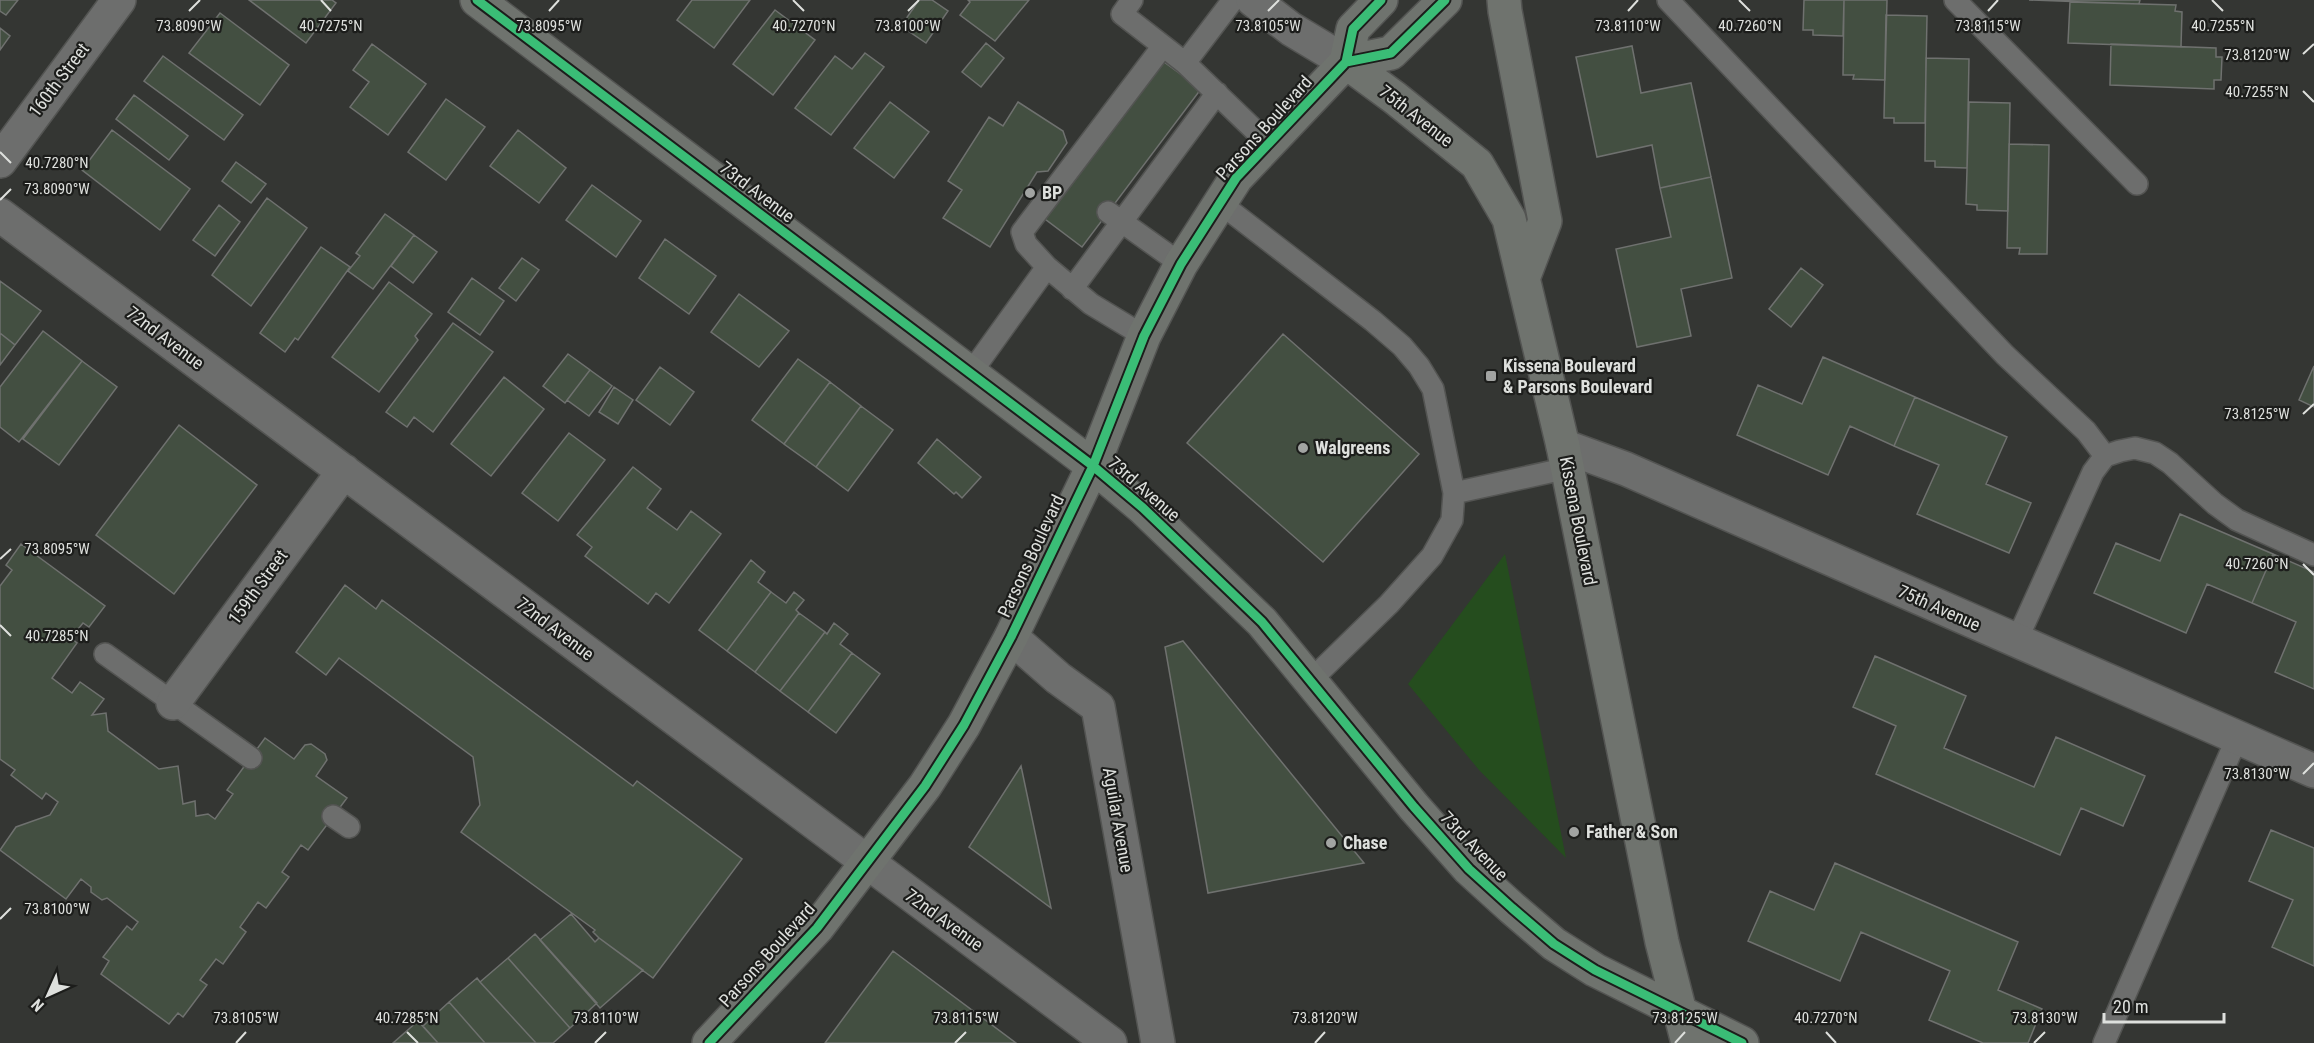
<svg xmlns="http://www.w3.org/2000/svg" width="2314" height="1043" viewBox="0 0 2314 1043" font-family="'Roboto Condensed',sans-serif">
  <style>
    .green { fill: #254d1e }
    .building { fill: #434f41; stroke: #6f716f; stroke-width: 1.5 }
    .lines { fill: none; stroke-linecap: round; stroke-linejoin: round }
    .lane-casing { stroke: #535452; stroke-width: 24 }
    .street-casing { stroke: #535452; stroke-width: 36 }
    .secondary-casing { stroke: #535452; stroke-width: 36 }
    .lane { stroke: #6d6e6d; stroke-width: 21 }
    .street { stroke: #6d6e6d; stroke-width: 33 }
    .secondary { stroke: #6f736e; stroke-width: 33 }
    .cycleway-casing { stroke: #1c1d1b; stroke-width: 13 }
    .cycleway { stroke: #3abd76; stroke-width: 9 }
    .ticks { fill: none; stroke: #dee0dd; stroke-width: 2 }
    .poi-dot { fill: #a2a4a2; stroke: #1c1d1b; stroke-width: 2 }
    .labels { text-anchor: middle; stroke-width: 4.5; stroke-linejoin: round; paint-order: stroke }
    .street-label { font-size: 18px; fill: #dee0dd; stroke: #1c1d1b }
    .poi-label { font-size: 18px; font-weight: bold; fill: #dee0dd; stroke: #1c1d1b; text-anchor: start }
    .ticks-label { font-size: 15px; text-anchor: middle; fill: #dee0dd; stroke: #1c1d1b; stroke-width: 4.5; stroke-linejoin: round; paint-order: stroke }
  </style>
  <rect width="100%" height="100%" fill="#343633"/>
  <path class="green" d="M1505 554 1566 858 1479 770 1408 684Z"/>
  <path class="building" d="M0 0H18L6 15 0 11Z
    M249 0H332L336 3 306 43Z
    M692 0H750L714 48 677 20Z
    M919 0H932L948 11 926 43 901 26Z
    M968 0H1029L995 41 960 15 970 2Z
    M1804 0H1844L1843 36 1813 35V30H1803Z
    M1844 0H1887L1885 80 1853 79 1854 75H1843Z
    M2029 0H2140L2139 4Z
    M2070 2 2176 5 2175 11 2182 12 2181 47 2068 43Z
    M775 10 815 40 773 95 733 64Z
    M220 13 289 65 260 105 189 53Z
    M1886 15 1927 16 1925 123H1894V118H1884Z
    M0 28 10 36 0 50Z
    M986 43 1004 58 981 87 962 72Z
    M372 44 426 84 388 135 350 107 369 82 353 70Z
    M2111 44 2216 48V57H2222L2221 80H2214V89L2110 85Z
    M1632 46 1641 93 1691 83 1711 177 1660 188 1652 145 1597 157 1576 57Z
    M865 53 884 67 831 135 795 108 835 56 852 69Z
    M163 56 243 115 224 140 144 81Z
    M1926 58 1969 59 1967 168 1935 167V161H1925Z
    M1164 62 1201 89 1082 247 1045 219Z
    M134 95 188 136 169 160 116 119Z
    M446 99 485 127 446 180 408 152Z
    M890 102 929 132 894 178 854 148Z
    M1018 102 1063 131 1067 143 1048 171 1037 172 990 247 943 218 962 190 948 181 989 117 1003 126Z
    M1969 102 2010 103 2008 211 1977 210V205L1966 204Z
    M112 130 190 189 160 230 82 170Z
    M518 130 566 168 539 203 490 166Z
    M2009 144 2049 145 2047 254H2019L2020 248H2007Z
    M236 162 266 184 251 203 222 181Z
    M1711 177 1732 278 1681 289 1691 336 1637 347 1616 249 1671 237 1660 188Z
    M592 185 641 221 616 257 566 220Z
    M267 198 307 228 251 306 212 275Z
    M219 205 240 222 215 256 193 240Z
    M385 214 414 235 373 289 348 271 360 256 356 253Z
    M414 235 437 252 413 283 391 266Z
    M665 239 716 276 689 314 639 278Z
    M321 247 350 267 298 340 295 338 285 352 260 333Z
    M522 258 539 270 516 301 499 288Z
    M1801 268 1823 285 1791 327 1769 309Z
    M472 278 504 301 480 335 448 312Z
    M0 281 41 311 15 345 0 333Z
    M389 282 432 314 415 336 418 340 379 392 332 357Z
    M739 294 789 331 759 367 711 332Z
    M453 323 493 352 433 432 414 417 407 427 386 412Z
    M43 331 82 361 19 442 0 427V387Z
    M0 333 15 345 0 365Z
    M1283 334 1419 454 1323 562 1187 443Z
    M568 354 590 370 565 403 543 386Z
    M1823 357 1915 397 1894 446 1850 426 1828 475 1737 435 1758 385 1802 404Z
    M798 359 830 382 784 444 752 420Z
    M82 361 117 387 59 465 23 439Z
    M2314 366V407L2299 400Z
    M660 367 694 392 670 425 636 400Z
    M590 370 612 386 589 416 567 400Z
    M504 377 544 409 491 476 451 444Z
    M830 382 861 406 816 467 784 444Z
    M614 387 633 400 618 424 599 412Z
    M1915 397 2007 437 1986 484 2031 503 2009 553 1917 514 1939 465 1894 446Z
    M861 406 893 430 848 491 816 467Z
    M179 425 257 485 174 594 96 535Z
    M569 433 605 460 558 521 522 493Z
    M937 439 981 477 962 498 956 492 954 494 918 463Z
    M633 467 661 489 647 508 677 530 691 511 721 534 669 603 656 593 648 604 585 556 592 547 577 535Z
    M2180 514 2273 554 2252 603 2207 584 2186 633 2094 593 2116 543 2160 561Z
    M21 544 105 606 89 627 83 623 71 638 77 643 52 678 72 693 80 682 104 699 92 715 106 713 108 731 159 769 178 766 183 804 195 801 196 816 208 814 215 819 233 794 227 790 265 738 294 759 305 745 311 744 325 754 327 760 316 776 347 798 308 850 301 845 282 872 289 877 266 908 258 902 240 927 246 932 223 964 216 959 200 980 207 985 183 1017 178 1013 169 1024 101 974 109 961 103 957 127 926 132 930 138 922 107 898 102 900 91 892V887L81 879 66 899 0 850 16 827 50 815 58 802 46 793 42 799 11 775 15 770 0 759V586L12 570 6 565Z
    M2273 554 2314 572V689L2275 672 2296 622 2252 603Z
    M751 560 765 572 758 582 771 592 727 651 699 630Z
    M345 585 376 609 382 600 633 786 637 781 742 859 653 978 599 938 593 932 595 930 461 832 480 805 473 757 339 658 326 675 296 652Z
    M771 592 786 603 794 592 804 600 796 610 799 613 755 672 727 651Z
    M799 613 825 632 780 691 755 672Z
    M834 623 848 634 840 644 852 653 808 712 780 691 825 632 827 634Z
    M1183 641 1364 863 1208 893 1165 647Z
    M852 653 880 674 836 733 808 712Z
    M1875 656 1966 696 1944 748 2034 787 2056 737 2145 776 2123 826 2081 808 2060 855 1876 774 1896 726 1853 707Z
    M1021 766 1051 908 969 847Z
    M2271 830 2314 848V966L2272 947 2293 900 2249 881Z
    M1835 863 2018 942 1998 990 2042 1009 2028 1043H1983L1929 1020 1950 971 1861 932 1840 981 1748 941 1770 891 1814 910Z
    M571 914 595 942 599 938 643 970 600 1008 540 940Z
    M535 934 597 1003 570 1028 508 958Z
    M893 951 1016 1043H825Z
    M508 958 570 1028 553 1043H536L480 982Z
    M477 978 480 982 536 1043H485L449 1002Z
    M449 1002 485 1043H438L423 1026Z
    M418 1021 438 1043H393Z"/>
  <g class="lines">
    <g class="lane-casing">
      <path id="lane" d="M1132 0 1122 14 1185 63 1233 0
        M1668 0 2005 355 2086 431 2105 456
        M1955 0 2137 184
        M1185 63 1269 144
        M1220 203 1373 321 1402 346 1419 366 1433 389 1454 493 1452 520 1432 556 1389 604 1311 680
        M1108 212 1181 264
        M1047 267 1026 244 1022 232 1163 46
        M1072 289 1217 93
        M970 374 1047 267 1091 304 1144 336
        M1454 493 1568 468
        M2016 642 2093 472 2105 456 2120 451 2135 448 2155 453 2170 463 2215 504 2237 520 2314 555
        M105 654 251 758
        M333 816 349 827
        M2104 1043 2237 738"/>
    </g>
    <g class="street-casing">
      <path id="street" d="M1253 0 1291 29 1346 62
        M0 161 119 0
        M0 215 1110 1043
        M1563 446 1626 469 2314 771
        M1011 637 1058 678 1098 707 1158 1043
        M173 703 344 471"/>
    </g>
    <g class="secondary-casing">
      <path id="secondary" d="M477 0 1093 466 1143 508 1262 622 1414 807 1469 869 1512 908 1554 944 1595 970 1742 1043
        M1504 0 1505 11 1545 221 1524 276
        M1346 62 1395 98 1477 164 1509 219 1563 446 1662 942 1688 1043
        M1346 62 1391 53 1445 0
        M709 1043 817 928 925 786 964 725 1011 637 1093 466 1144 336 1181 264 1236 178 1346 62 1353 29 1381 0"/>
    </g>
    <use href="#lane" class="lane"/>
    <use href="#street" class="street"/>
    <use href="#secondary" class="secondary"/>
    <g class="cycleway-casing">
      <path id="cycleway" d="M477 0 1093 466 1143 508 1262 622 1414 807 1469 869 1512 908 1554 944 1595 970 1742 1043
        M1346 62 1391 53 1445 0
        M709 1043 817 928 925 786 964 725 1011 637 1093 466 1144 336 1181 264 1236 178 1346 62 1353 29 1381 0"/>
    </g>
    <use href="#cycleway" class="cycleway"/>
  </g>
  <path class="ticks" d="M321 0 331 11M793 0 804 11M1739 0 1750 11M2212 0 2223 11M189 11 200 0M549 11 559 0M908 11 919 0M1268 11 1279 0M1628 11 1638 0M1988 11 1998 0M2303 54 2314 44M2303 91 2314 102M0 152 11 163M0 200 11 189M2303 414 2314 404M0 559 11 549M2303 564 2314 575M0 625 11 636M2303 774 2314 763M0 919 11 908M407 1032 418 1043M1826 1032 1836 1043M236 1043 246 1032M595 1043 606 1032M955 1043 966 1032M1315 1043 1325 1032M1675 1043 1685 1032M2034 1043 2045 1032"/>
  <g class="poi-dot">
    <circle cx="1030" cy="193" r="6"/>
    <rect x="1485" y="370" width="12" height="12" rx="3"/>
    <circle cx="1303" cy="448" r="6"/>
    <circle cx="1574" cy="832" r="6"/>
    <circle cx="1331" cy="843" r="6"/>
  </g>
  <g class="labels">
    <g class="street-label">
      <text transform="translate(59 80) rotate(-53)" y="6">160th Street</text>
      <text transform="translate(1416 116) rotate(38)" y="6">75th Avenue</text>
      <text transform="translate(1264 128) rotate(-48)" y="6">Parsons Boulevard</text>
      <text transform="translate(757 192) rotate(37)" y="6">73rd Avenue</text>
      <text transform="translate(165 338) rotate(37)" y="6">72nd Avenue</text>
      <text transform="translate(1144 489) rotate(41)" y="6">73rd Avenue</text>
      <text transform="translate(1578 521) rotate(79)" y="6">Kissena Boulevard</text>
      <text transform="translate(1031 556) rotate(-65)" y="6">Parsons Boulevard</text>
      <text transform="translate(258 587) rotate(-54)" y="6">159th Street</text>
      <text transform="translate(1939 608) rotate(24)" y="6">75th Avenue</text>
      <text transform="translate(555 629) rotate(37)" y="6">72nd Avenue</text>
      <text transform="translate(1118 820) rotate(80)" y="6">Aguilar Avenue</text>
      <text transform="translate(1474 846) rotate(46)" y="6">73rd Avenue</text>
      <text transform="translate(944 920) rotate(36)" y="6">72nd Avenue</text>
      <text transform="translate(767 955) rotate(-48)" y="6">Parsons Boulevard</text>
    </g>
    <g class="poi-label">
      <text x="1042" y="199">BP</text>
      <text x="1503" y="372">Kissena Boulevard<tspan x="1503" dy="21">&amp; Parsons Boulevard</tspan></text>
      <text x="1315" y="454">Walgreens</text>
      <text x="1586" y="838">Father &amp; Son</text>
      <text x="1343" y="849">Chase</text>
    </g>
  </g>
  <g class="ticks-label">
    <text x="2223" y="31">40.7255°N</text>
    <text x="189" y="31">73.8090°W</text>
    <text x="331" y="31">40.7275°N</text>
    <text x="549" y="31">73.8095°W</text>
    <text x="804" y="31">40.7270°N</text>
    <text x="908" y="31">73.8100°W</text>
    <text x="1268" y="31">73.8105°W</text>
    <text x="1628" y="31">73.8110°W</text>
    <text x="1750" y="31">40.7260°N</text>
    <text x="1988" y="31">73.8115°W</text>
    <text x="2257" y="60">73.8120°W</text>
    <text x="2257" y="97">40.7255°N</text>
    <text x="57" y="168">40.7280°N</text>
    <text x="57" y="194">73.8090°W</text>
    <text x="2257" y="419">73.8125°W</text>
    <text x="57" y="554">73.8095°W</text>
    <text x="2257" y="569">40.7260°N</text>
    <text x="57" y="641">40.7285°N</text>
    <text x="2257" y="779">73.8130°W</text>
    <text x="57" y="914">73.8100°W</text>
    <text x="966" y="1023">73.8115°W</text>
    <text x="1325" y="1023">73.8120°W</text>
    <text x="1685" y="1023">73.8125°W</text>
    <text x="2045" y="1023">73.8130°W</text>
    <text x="246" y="1023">73.8105°W</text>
    <text x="407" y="1023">40.7285°N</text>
    <text x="606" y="1023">73.8110°W</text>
    <text x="1826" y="1023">40.7270°N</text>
  </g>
  <g transform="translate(48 995) rotate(225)" stroke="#1c1d1b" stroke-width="4.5" paint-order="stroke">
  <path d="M0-4.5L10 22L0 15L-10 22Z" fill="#dee0dd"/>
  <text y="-9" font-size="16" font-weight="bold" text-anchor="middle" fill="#dee0dd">N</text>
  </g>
  <path d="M2104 1013v9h120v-9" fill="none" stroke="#dee0dd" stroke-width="3"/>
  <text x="2113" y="1013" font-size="18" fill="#dee0dd" stroke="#1c1d1b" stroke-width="4.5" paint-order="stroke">20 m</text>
</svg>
